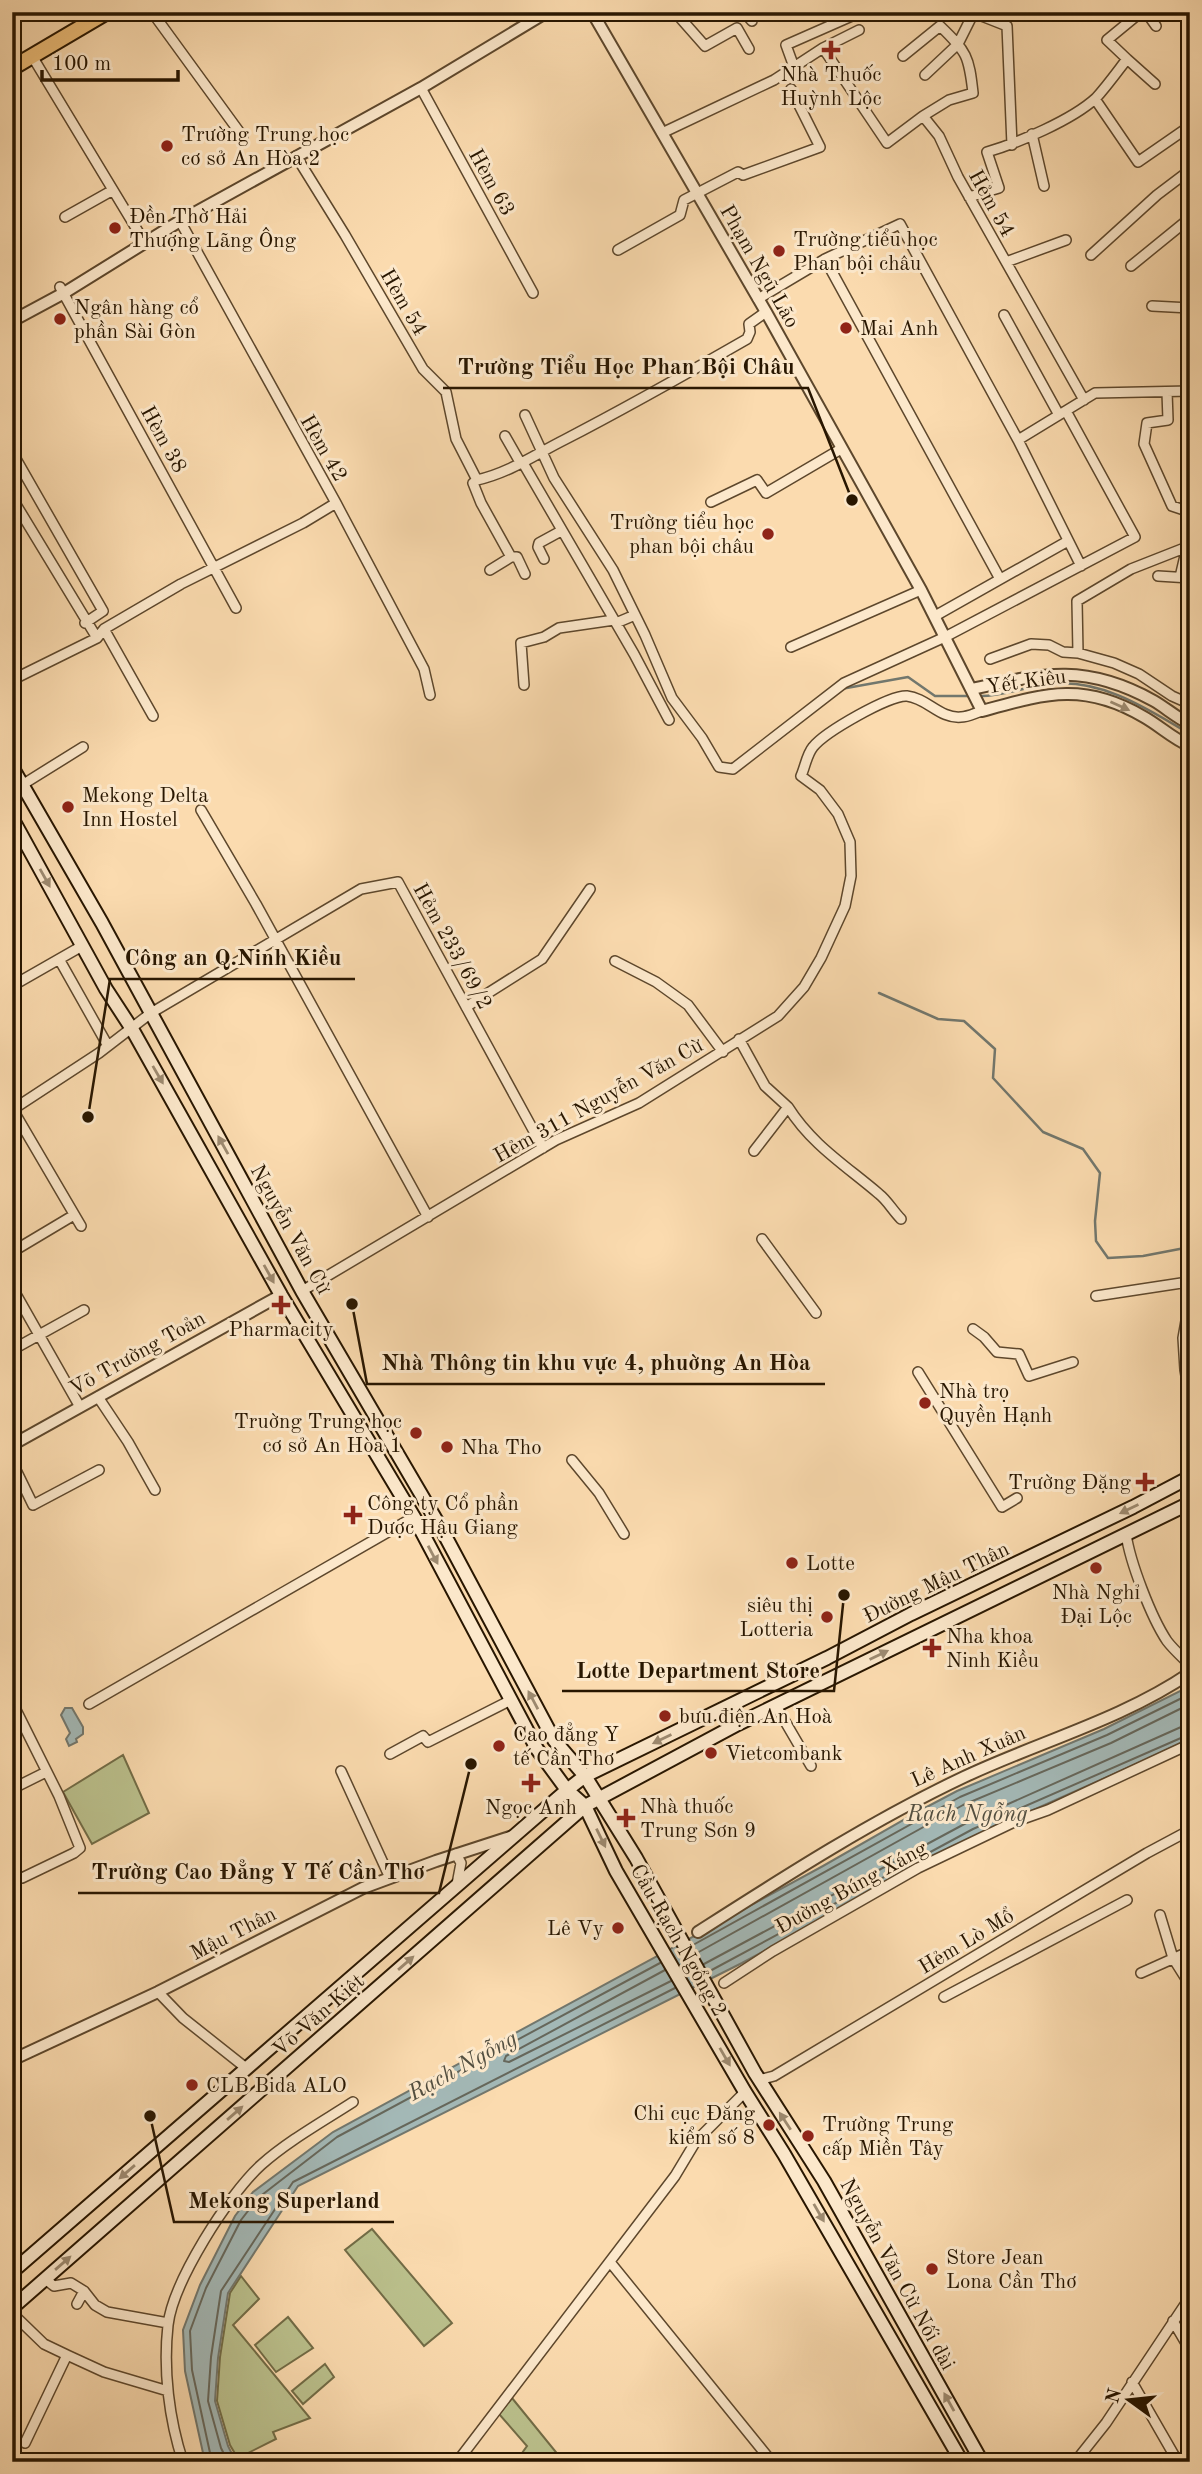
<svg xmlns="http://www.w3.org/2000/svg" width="1202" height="2474" viewBox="0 0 1202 2474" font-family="'Old Standard TT',serif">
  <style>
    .green { fill: #bbc18d; stroke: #726c46; stroke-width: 2 }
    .water { fill: #a3b8b6; stroke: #72776d; stroke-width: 2 }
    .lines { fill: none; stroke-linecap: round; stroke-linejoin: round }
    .shore { stroke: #66675b; stroke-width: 2 }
    .stream { stroke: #72776d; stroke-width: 2.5 }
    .minor-casing { stroke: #5d472c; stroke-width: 12 }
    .tertiary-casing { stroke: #5d472c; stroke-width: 14 }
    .secondary-casing { stroke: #281600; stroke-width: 16 }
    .trunk-casing { stroke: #281600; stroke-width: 18 }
    .minor { stroke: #fce8cb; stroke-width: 9 }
    .tertiary { stroke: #fce8cb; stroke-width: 10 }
    .secondary { stroke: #fce8cb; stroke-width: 12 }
    .trunk { stroke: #eebe78; stroke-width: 14 }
    .oneway { fill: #9d8a70 }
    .poi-dot { fill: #8f2418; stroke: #fce8cb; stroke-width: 2.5 }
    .labels { text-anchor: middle; stroke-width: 6; stroke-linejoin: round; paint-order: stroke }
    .poi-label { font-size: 21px; fill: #281600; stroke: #fce8cb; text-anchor: start }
    .street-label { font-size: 21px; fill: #281600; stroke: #fce8cb }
    .water-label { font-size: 23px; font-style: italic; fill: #534f40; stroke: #fce8cb }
    .leader { fill: none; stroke: #281600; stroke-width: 2.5 }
    .callout-dot { fill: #281600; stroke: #fce8cb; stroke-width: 2.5 }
    .callout-label { font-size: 23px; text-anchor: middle; font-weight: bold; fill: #281600; stroke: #fce8cb; stroke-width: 6; stroke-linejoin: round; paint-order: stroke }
  </style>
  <rect width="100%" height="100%" fill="#fbdbaf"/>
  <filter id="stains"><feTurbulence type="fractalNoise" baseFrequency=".00286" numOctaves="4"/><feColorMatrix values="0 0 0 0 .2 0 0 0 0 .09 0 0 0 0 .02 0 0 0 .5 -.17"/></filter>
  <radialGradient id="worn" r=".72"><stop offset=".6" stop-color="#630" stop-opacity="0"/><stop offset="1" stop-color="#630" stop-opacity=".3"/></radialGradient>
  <path class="green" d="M123 1755 149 1813 92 1844 63 1792Z
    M372 2229 452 2323 424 2346 345 2250Z
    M241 2276 259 2299 233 2325 310 2418 273 2432 276 2439 240 2457V2462L230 2445 217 2401 220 2357 230 2293Z
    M288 2317 313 2348 276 2372 255 2345Z
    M325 2364 334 2377 303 2404 292 2391Z
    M512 2398 564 2462H518L517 2460 527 2446 499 2414Z"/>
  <path class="water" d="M1190 1686V1740L977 1835 742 1963 298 2186 228 2293 218 2358 215 2401 228 2446 236 2462H205L185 2371 183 2330 200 2285 235 2216 253 2192 333 2132 823 1866 921 1810 957 1791 1104 1729Z
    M65 1708H72L83 1727V1734L76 1739 77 1742 69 1746 66 1739 70 1733 61 1715Z"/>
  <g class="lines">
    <path class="shore" d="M693 1945 960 1797 1107 1735 1190 1694
      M697 1953 963 1805 1111 1743 1190 1704
      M704 1964 970 1821 1181 1727 1190 1725
      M665 1970 506 2056 504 2061 509 2062 671 1981
      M708 1972 973 1829 1190 1734
      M212 2462 192 2370 190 2331 206 2288 241 2220 258 2198 337 2137 660 1963
      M228 2462 221 2448 208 2401 211 2357 221 2291 293 2182 675 1988"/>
    <path class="stream" d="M841 689 908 677 935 696H970
      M981 696C1005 696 1027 686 1050 684 1101 678 1148 709 1190 734
      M776 741 795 726
      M879 993 938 1019 964 1021 995 1049 993 1078 1043 1132 1083 1149 1100 1173 1095 1221 1096 1241 1108 1258 1143 1256 1190 1247"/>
    <g class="minor-casing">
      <path id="minor" d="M152 12 243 137
        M675 12 705 46 737 28 749 49
        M744 12 752 21
        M1146 12 1156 26
        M974 13 1007 26 1012 145
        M823 48 887 143 923 116
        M32 56 145 243
        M903 56 940 26C967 52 969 56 973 93L949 100 923 116 939 136 958 177 1084 400
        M1127 59 1107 40 1141 12
        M794 67 786 45 861 12
        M925 75 958 44 974 12
        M421 88 533 293
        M1095 99 1138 162 1190 126
        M662 133 774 80 823 48 859 30
        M1032 134 1044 186
        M296 156 345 235 423 369 446 392 456 439 477 480 473 483 481 503 511 557 490 570
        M969 197 999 188 987 152C1018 143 1072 120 1096 98 1107 86 1117 72 1127 59L1155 84
        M65 217 113 190
        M180 221 336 503 424 669 430 695
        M618 250 680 215 684 200 738 172 743 175 820 147 791 89
        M1091 255 1157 195 1190 170
        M825 259 1000 579
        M1006 262 1066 240
        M1131 266 1190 218
        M60 287 236 608
        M758 299 825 259 900 224 1018 440 1081 566
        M1152 306 1190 308
        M1004 315 1059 415
        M1167 392 1168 420 1147 423 1144 444 1172 506 1190 512
        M525 415 554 478 613 570 645 635 672 698 702 738 719 767 733 769 844 683 945 637 1135 537 1066 411
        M505 436 521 464
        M1018 440 1095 393 1190 391
        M12 452 103 611 85 623
        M523 463 634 654 669 720
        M477 480C509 473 536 454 564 440 626 408 686 374 747 339L750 332 749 324 766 312
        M12 498 97 638 12 680
        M711 502 757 480 766 493 841 449
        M511 557H517L525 574
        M544 559 538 547 539 543 561 531
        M1158 576 1190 578
        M1180 577 1187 547
        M935 616 1068 541
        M616 623 635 615
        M104 629 153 716
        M97 638 104 629 181 584 303 523 336 503
        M791 647 921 590
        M1078 653 1077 601 1131 569 1187 547 1190 536
        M990 659 1031 644 1049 645 1063 652 1078 653 1114 663 1139 674 1172 696 1190 704
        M524 685 521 643 544 637 559 628 614 620
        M22 785 83 747
        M201 810 256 904 428 1217
        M59 959 108 1046
        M615 961 656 982 688 1005 723 1052
        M12 986 82 946
        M466 1007 542 959 590 889
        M739 1039 765 1086 788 1107
        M12 1110 99 1053 151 1013 361 889 398 882 543 1148
        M13 1110 81 1226
        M754 1151 788 1107C812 1145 845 1165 879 1194 887 1200 893 1211 901 1219
        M762 1239 816 1313
        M12 1252 74 1215
        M1186 1262 1190 1298 1183 1338 1185 1370 1190 1398
        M302 1291 556 1140 639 1103 778 1016 804 987 821 958 845 906 851 876 850 842 838 814 820 790 801 776C805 767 807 754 813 747 825 732 889 695 907 696 927 698 940 719 961 717 968 717 975 713 982 711
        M12 1293 17 1296 80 1407
        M1096 1296 1188 1282
        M973 1329 984 1337 997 1352 1019 1354 1029 1376 1073 1362
        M12 1350 84 1310
        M918 1372 1002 1507 1017 1498
        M98 1397 128 1442 155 1490
        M572 1460 599 1493 624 1534
        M12 1462 33 1505 99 1470
        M1126 1534C1130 1562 1151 1617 1167 1641 1173 1649 1182 1657 1190 1665
        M12 1702 59 1796 80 1848 74 1853 22 1878 15 1877 12 1872
        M89 1704 414 1517
        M776 1706 811 1766
        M390 1754 423 1736 428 1742 509 1701
        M341 1771 390 1878
        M12 1789 46 1772
        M456 1854 461 1863 457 1884
        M1160 1915 1173 1958 1190 1985
        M1141 1973 1190 1951
        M724 1983 773 1951 918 1868 1014 1822 1048 1810 1190 1744
        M158 1992 183 2018 246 2068
        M944 1997 1127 1900
        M759 2080 774 2076 1147 1853 1190 1830
        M610 2262 772 2462
        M45 2279 54 2286 71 2283 84 2291 95 2305 107 2312 168 2323
        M77 2304 84 2291
        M12 2313 44 2344 67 2355 25 2443
        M1173 2321 1190 2350
        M67 2355 104 2372 168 2391
        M1132 2382 1178 2462
        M183 2462C169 2419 163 2370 168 2325 173 2282 228 2195 261 2165 288 2141 322 2122 353 2102
        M457 2462 675 2176 696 2141 745 2092
        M1046 2462 1050 2458 1053 2462
        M1075 2462 1106 2423 1190 2297"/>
    </g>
    <g class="tertiary-casing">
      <path id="tertiary" d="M592 12 766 312 921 590 982 711C1044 694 1083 681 1144 717 1160 726 1173 739 1190 746
        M12 321 64 293 180 221 421 88 547 12
        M972 689C1044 673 1086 663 1154 701 1166 708 1177 718 1190 724
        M12 1445 281 1295
        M698 1932C784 1877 871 1821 964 1777 1038 1742 1121 1720 1190 1673
        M12 2060 158 1992 363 1888 436 1861 513 1836"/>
    </g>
    <g class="secondary-casing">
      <path id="secondary" d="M12 767 102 923 302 1291 442 1530 554 1740 585 1776 636 1858 755 2073 824 2181 982 2462
        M12 818 106 989 132 1029 281 1295 414 1517 537 1749 567 1790 585 1806 616 1871 745 2092 784 2154 962 2462
        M12 2272 567 1790 585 1776 827 1658 911 1614 1133 1507 1190 1477
        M12 2308 585 1806 738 1724 1190 1503"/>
    </g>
    <g class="trunk-casing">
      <path id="trunk" d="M12 68 107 12"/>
    </g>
    <use href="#minor" class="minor"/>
    <use href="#tertiary" class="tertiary"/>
    <use href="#secondary" class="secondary"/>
    <use href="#trunk" class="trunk"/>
  </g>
  <defs><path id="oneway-solid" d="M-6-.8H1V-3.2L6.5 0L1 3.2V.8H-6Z" transform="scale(1.75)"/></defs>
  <g class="oneway">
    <use href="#oneway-solid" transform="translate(1120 706) rotate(24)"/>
    <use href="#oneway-solid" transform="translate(45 878) rotate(61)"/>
    <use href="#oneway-solid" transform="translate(158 1075) rotate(60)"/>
    <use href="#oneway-solid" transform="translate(223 1145) rotate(-119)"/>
    <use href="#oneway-solid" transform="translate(269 1274) rotate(61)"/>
    <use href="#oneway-solid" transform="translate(1129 1509) rotate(154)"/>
    <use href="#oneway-solid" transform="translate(433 1555) rotate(62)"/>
    <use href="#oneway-solid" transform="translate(879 1655) rotate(-26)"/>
    <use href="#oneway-solid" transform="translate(533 1700) rotate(-118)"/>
    <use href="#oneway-solid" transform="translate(662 1739) rotate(154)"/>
    <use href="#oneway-solid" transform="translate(601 1838) rotate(64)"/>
    <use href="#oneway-solid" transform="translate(406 1963) rotate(-41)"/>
    <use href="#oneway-solid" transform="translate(725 2057) rotate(60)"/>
    <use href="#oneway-solid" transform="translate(235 2113) rotate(-41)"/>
    <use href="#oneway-solid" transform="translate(785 2121) rotate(-123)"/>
    <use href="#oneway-solid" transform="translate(127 2172) rotate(139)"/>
    <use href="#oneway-solid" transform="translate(819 2213) rotate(60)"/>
    <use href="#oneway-solid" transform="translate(63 2263) rotate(-41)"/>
    <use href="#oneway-solid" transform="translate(949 2402) rotate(-119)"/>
  </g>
  <g class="poi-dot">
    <path d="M827.5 39.5h7v7h7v7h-7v7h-7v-7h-7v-7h7z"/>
    <circle cx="167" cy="146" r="7"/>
    <circle cx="115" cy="228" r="7"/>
    <circle cx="779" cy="251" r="7"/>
    <circle cx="60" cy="319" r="7"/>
    <circle cx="846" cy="328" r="7"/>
    <circle cx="768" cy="534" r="7"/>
    <circle cx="68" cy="807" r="7"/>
    <path d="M277.5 1294.5h7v7h7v7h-7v7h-7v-7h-7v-7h7z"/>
    <circle cx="925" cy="1403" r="7"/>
    <circle cx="416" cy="1433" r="7"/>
    <circle cx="447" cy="1447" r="7"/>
    <path d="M1141.5 1471.5h7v7h7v7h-7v7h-7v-7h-7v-7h7z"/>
    <path d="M349.5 1504.5h7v7h7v7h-7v7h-7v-7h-7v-7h7z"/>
    <circle cx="792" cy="1563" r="7"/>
    <circle cx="1096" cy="1568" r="7"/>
    <circle cx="827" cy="1617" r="7"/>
    <path d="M928.5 1637.5h7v7h7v7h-7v7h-7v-7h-7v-7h7z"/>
    <circle cx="665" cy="1716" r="7"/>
    <circle cx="499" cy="1746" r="7"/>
    <circle cx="711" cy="1753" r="7"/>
    <path d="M527.5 1772.5h7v7h7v7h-7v7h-7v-7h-7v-7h7z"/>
    <path d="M622.5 1807.5h7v7h7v7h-7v7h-7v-7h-7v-7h7z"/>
    <circle cx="618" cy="1928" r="7"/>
    <circle cx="192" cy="2085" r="7"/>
    <circle cx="769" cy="2125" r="7"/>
    <circle cx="808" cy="2136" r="7"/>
    <circle cx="932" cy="2269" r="7"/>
  </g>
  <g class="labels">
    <g class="poi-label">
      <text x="831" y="81" text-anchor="middle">Nhà Thuốc<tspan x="831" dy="24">Huỳnh Lộc</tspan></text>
      <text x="181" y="141">Trường Trung học<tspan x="181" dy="24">cơ sở An Hòa 2</tspan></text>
      <text x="129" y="223">Đền Thờ Hải<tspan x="129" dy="24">Thượng Lãng Ông</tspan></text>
      <text x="793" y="246">Trường tiểu học<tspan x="793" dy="24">Phan bội châu</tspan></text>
      <text x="74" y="314">Ngân hàng cổ<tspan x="74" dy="24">phần Sài Gòn</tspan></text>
      <text x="860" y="335">Mai Anh</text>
      <text x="754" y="529" text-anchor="end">Trường tiểu học<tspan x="754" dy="24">phan bội châu</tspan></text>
      <text x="82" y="802">Mekong Delta<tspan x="82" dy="24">Inn Hostel</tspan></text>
      <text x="281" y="1336" text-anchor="middle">Pharmacity</text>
      <text x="939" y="1398">Nhà trọ<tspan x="939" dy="24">Quyền Hạnh</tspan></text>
      <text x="402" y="1428" text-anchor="end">Truờng Trung học<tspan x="402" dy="24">cơ sở An Hòa 1</tspan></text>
      <text x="461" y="1454">Nha Tho</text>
      <text x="1131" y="1489" text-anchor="end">Trường Đặng</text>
      <text x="367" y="1510">Công ty Cổ phần<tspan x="367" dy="24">Dược Hậu Giang</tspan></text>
      <text x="806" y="1570">Lotte</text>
      <text x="1096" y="1599" text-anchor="middle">Nhà Nghỉ<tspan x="1096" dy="24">Đại Lộc</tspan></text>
      <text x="813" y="1612" text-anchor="end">siêu thị<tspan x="813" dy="24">Lotteria</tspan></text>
      <text x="946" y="1643">Nha khoa<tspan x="946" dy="24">Ninh Kiều</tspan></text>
      <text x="679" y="1723">bưu điện An Hoà</text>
      <text x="513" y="1741">Cao đẳng Y<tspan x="513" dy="24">tế Cần Thơ</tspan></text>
      <text x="725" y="1760">Vietcombank</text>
      <text x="640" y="1813">Nhà thuốc<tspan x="640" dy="24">Trung Sơn 9</tspan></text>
      <text x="531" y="1814" text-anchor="middle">Ngọc Anh</text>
      <text x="604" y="1935" text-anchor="end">Lê Vy</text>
      <text x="206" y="2092">CLB Bida ALO</text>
      <text x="755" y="2120" text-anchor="end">Chi cục Đăng<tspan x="755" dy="24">kiểm số 8</tspan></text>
      <text x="822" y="2131">Trường Trung<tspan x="822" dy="24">cấp Miền Tây</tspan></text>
      <text x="946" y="2264">Store Jean<tspan x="946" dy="24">Lona Cần Thơ</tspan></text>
    </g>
    <g class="street-label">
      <text transform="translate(492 182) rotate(61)" y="7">Hèm 63</text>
      <text transform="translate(992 203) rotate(61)" y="7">Hẻm 54</text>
      <text transform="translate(760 266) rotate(60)" y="7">Phạm Ngũ Lão</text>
      <text transform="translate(404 302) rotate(60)" y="7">Hèm 54</text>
      <text transform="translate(164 439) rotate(61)" y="7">Hèm 38</text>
      <text transform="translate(324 448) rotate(60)" y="7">Hèm 42</text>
      <text transform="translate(1026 681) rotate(-8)" y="7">Yết Kiêu</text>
      <text transform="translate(453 946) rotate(61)" y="7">Hẻm 233/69/2</text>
      <text transform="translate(598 1100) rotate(-29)" y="7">Hẻm 311 Nguyễn Văn Cừ</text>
      <text transform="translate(291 1229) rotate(61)" y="7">Nguyễn Văn Cừ</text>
      <text transform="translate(137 1353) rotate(-29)" y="7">Võ Trường Toản</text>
      <text transform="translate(936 1582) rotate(-26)" y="7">Đường Mậu Thân</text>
      <text transform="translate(968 1756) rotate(-24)" y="7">Lê Anh Xuân</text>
      <text transform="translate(851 1887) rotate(-29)" y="7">Đường Búng Xáng</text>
      <text transform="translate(233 1933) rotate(-27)" y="7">Mậu Thân</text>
      <text transform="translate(679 1940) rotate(60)" y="7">Cầu Rạch Ngổng 2</text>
      <text transform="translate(966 1941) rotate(-31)" y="7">Hẻm Lò Mổ</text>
      <text transform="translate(318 2015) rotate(-41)" y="7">Võ Văn Kiệt</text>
      <text transform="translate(898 2274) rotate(61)" y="7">Nguyễn Văn Cừ Nối dài</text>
    </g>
    <g class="water-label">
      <text x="967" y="1821">Rạch Ngỗng</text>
      <text transform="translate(462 2065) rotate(-29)" y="8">Rạch Ngỗng</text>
    </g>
  </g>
  <path class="leader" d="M852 500L808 388H443M88 1117L110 979H355M352 1304L367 1384H825M844 1595L834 1691H562M471 1764L439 1893H78M150 2116L174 2222H394"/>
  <g class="callout-dot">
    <circle cx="852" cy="500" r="7"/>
    <circle cx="88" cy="1117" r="7"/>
    <circle cx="352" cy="1304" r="7"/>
    <circle cx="844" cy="1595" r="7"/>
    <circle cx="471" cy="1764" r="7"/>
    <circle cx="150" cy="2116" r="7"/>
  </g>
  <g class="callout-label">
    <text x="626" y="374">Trường Tiểu Học Phan Bội Châu</text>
    <text x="233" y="965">Công an Q.Ninh Kiều</text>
    <text x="596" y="1370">Nhà Thông tin khu vực 4, phuờng An Hòa</text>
    <text x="698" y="1678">Lotte Department Store</text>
    <text x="258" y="1879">Trường Cao Đẳng Y Tế Cần Thơ</text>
    <text x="284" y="2208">Mekong Superland</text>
  </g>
  <rect width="1202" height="2474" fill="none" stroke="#fbdbaf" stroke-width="42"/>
  <rect x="14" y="14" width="1174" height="2446" fill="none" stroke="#281600" stroke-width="3.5"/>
  <rect x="21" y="21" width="1160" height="2432" fill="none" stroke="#281600" stroke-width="2"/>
  <g transform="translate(1129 2400) rotate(285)" stroke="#fce8cb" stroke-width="5" paint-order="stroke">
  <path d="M0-5L12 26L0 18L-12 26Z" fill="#281600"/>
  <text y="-10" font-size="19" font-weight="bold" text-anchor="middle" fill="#281600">N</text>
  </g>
  <path d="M42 70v10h136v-10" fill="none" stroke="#281600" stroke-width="3.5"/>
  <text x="52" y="70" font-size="21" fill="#281600" stroke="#fce8cb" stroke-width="5" paint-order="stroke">100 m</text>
  <rect width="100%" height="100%" filter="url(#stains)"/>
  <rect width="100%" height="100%" fill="url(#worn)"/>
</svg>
